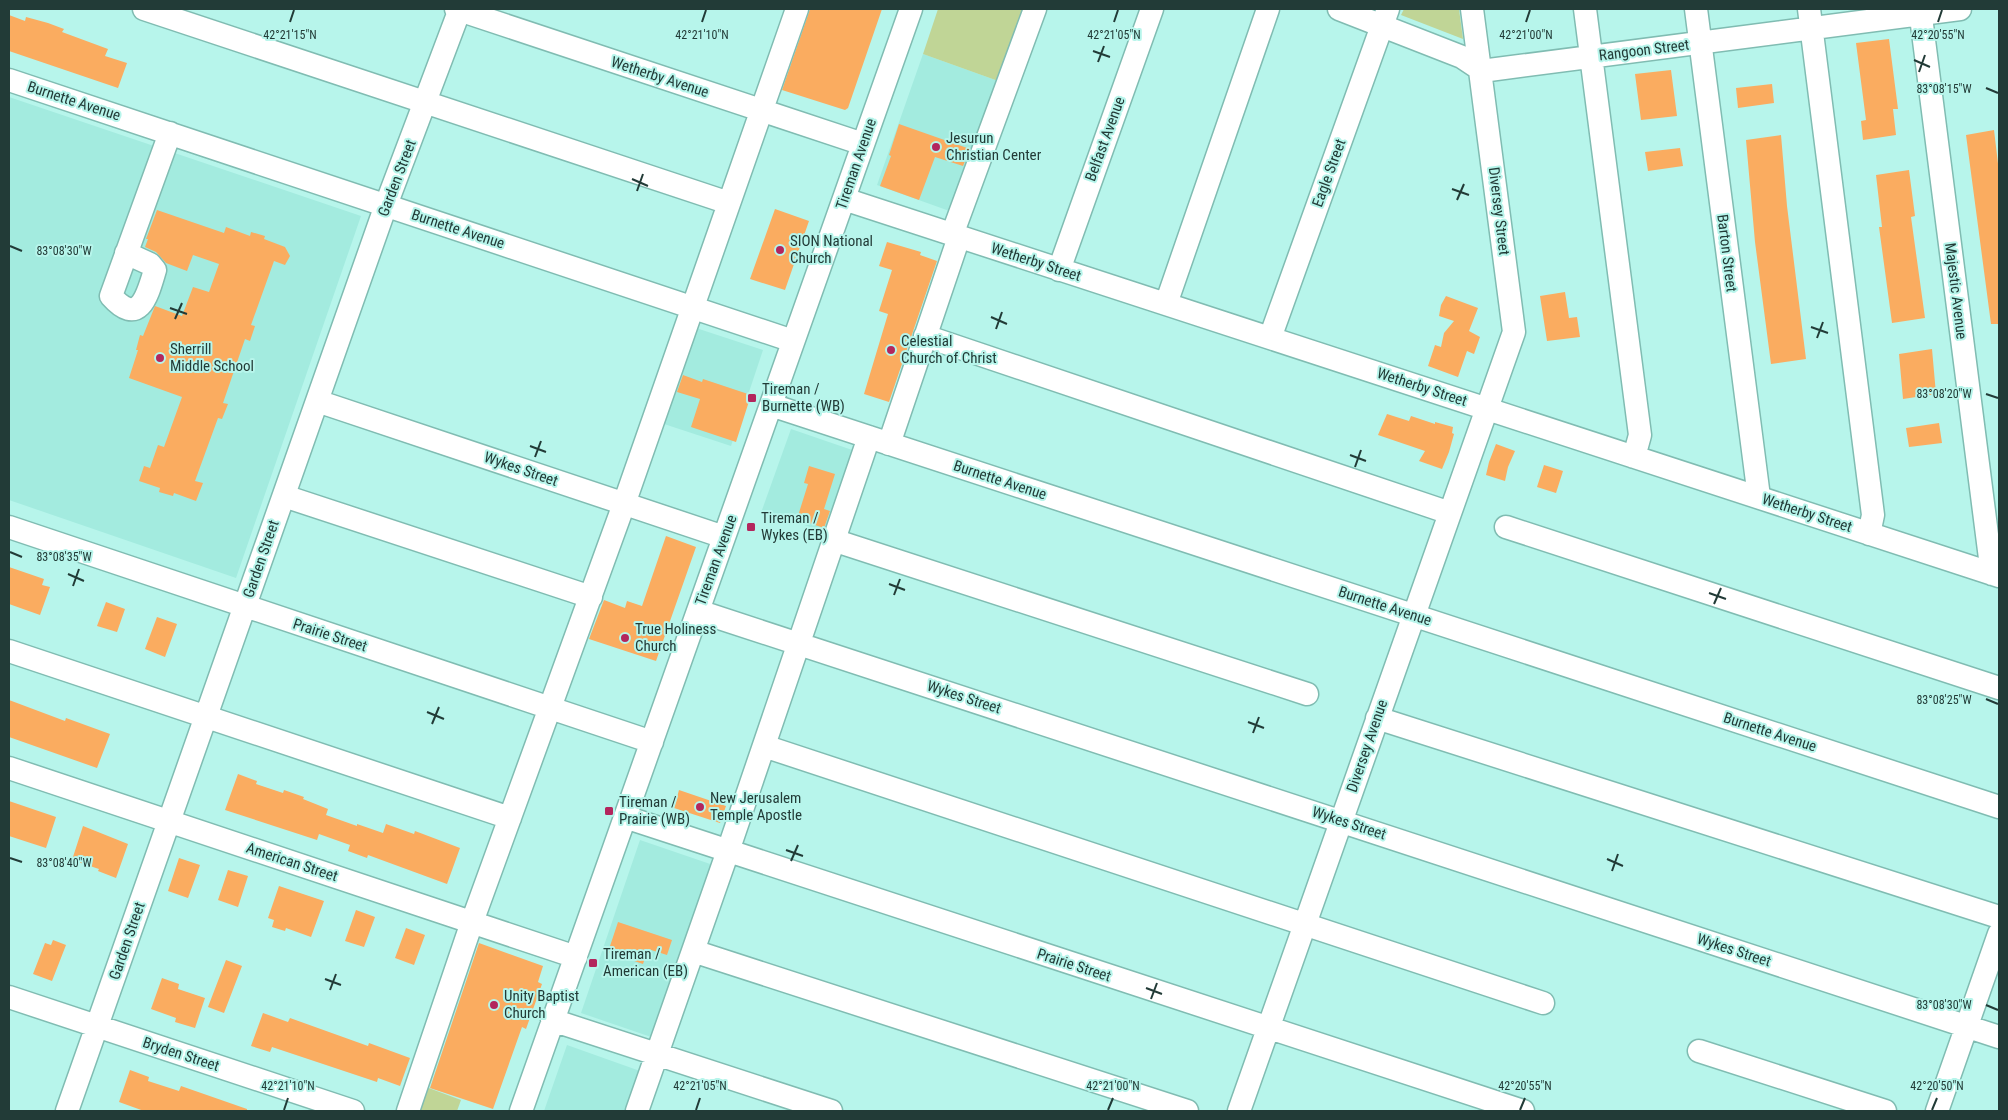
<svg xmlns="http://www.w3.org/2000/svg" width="2008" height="1120" viewBox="0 0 2008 1120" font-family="'Roboto Condensed',sans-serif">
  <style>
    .built { fill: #a3ebdf }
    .green { fill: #c0d596 }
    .building { fill: #faac60 }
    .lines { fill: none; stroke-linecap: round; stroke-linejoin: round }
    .minor-casing { stroke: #80bcb2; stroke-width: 25 }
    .minor { stroke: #fff; stroke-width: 22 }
    .ticks { fill: none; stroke: #223b37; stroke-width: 2 }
    .poi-dot { fill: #b3265d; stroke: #b7f5eb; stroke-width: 2 }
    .labels { text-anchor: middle; stroke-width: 4; stroke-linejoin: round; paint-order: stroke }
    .street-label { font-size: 15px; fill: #223b37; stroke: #b7f5eb }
    .poi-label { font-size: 15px; fill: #223b37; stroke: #b7f5eb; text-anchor: start }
    .ticks-label { font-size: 12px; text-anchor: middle; fill: #223b37; stroke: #b7f5eb; stroke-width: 4; stroke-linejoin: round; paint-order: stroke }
  </style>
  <rect width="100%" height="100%" fill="#b7f5eb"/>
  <path class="built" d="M923 54 1001 82 955 213 877 185Z
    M9 97 361 216 236 578 9 500Z
    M693 327 763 350 731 446 661 423Z
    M791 429 858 452 830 534 762 510Z
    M640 840 716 866 657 1039 581 1013Z
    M567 1045 640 1071 626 1111H544Z"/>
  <path class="green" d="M938 9H1027L1001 82 923 54Z
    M1404 9H1459L1463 39 1401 15Z
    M426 1087 461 1100 457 1111H418Z"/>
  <path class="building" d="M810 9H882L848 108 845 110 782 90Z
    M9 15 25 21 26 17 48 23 64 29 62 32 108 49 105 56 127 63 118 88 9 51Z
    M1889 39 1898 109H1893L1896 135 1863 140 1861 121 1866 120 1856 43Z
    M1671 70 1677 116 1641 120 1635 74Z
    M1772 84 1774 103 1738 108 1736 88Z
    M899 124 970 149 963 166 935 157 919 200 880 186 891 156 889 155Z
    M1994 130 1999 172V324H1991L1966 135Z
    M1781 135 1787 206 1806 359 1771 364 1755 242 1746 140Z
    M1680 148 1683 166 1648 171 1645 152Z
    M1909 170 1915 216 1911 217 1925 318 1892 323 1879 227H1882L1876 175Z
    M775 209 809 221 785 290 750 279Z
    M157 210 224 233 226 227 250 236 251 232 265 236 264 239 285 247 290 256 285 265 274 261 251 325 255 326 250 341 245 339 223 403 228 404 222 419 218 418 195 481 203 483 196 501 174 493 173 496 159 492 160 488 139 481 144 466 150 468 158 445 164 447 182 397 129 378 138 350H136L140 335 143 336 155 306 182 316 193 287 209 292 219 264 193 255 187 271 166 263 156 252 145 247 148 239H146Z
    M887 242 921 252 920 255 937 261 889 402 864 394 888 314 879 311 892 270 879 266Z
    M1565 292 1569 318 1577 317 1580 337 1547 341 1540 296Z
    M1446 296 1478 308 1469 331 1480 337 1474 354 1467 351 1458 377 1428 366 1435 345 1441 347 1444 333 1454 321 1439 316 1441 305Z
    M1932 349 1936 394 1903 399 1899 354Z
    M683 375 702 382 703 379 751 395 736 442 691 427 700 399 677 392Z
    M1387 414 1409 421 1411 416 1435 424V422L1453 427 1452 433 1454 434 1449 452 1442 469 1419 461 1425 451 1378 435Z
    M1939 423 1942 443 1909 447 1906 428Z
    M1496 444 1515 451 1508 467 1505 481 1486 475 1489 462Z
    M1544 465 1563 471 1556 493 1537 487Z
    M809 466 835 474 824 509 830 511 824 528 797 519 808 484 804 483Z
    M666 536 696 547 656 661 589 639 604 600 625 608 627 601 642 606Z
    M9 567 44 579 42 585 50 587 40 615 9 604Z
    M106 602 125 609 117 632 97 626Z
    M157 617 177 624 165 657 145 649Z
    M9 700 65 721 66 718 110 734 97 768 9 737Z
    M238 774 257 781 256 784 283 793 284 790 304 797 303 799 328 809 326 815 357 826V824L383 833 386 824 414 834 415 831 460 848 447 884 368 855 367 858 348 851 350 845 319 834 317 840 225 810Z
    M679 790 726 806 720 823 674 808Z
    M9 801 56 817 46 848 9 836Z
    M83 826 128 844 116 878 98 871 99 869 72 860Z
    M179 858 200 865 188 898 168 891Z
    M228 870 248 876 238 907 218 900Z
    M279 886 324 901 311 937 286 928 285 931 272 927 274 920 268 918Z
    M356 910 375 917 364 947 345 941Z
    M618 922 672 940 667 955 648 949 643 964 608 952Z
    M406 928 425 935 414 965 395 958Z
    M53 940 66 945 52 981 33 974 45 943 51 945Z
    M479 943 543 966 538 982 542 984 526 1029 522 1027 493 1109 430 1088Z
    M226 960 242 966 224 1013 208 1007Z
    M162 978 179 984 178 989 205 998 195 1028 175 1022 176 1018 151 1009Z
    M263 1013 288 1022 290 1018 368 1046 369 1043 410 1058 400 1086 378 1078 377 1082 272 1047 270 1052 251 1046Z
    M130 1070 149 1077 148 1081 179 1091 181 1086 247 1109V1111H144L119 1102Z"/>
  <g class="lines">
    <g class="minor-casing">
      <path id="minor" d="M144 9 729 203
        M456 9 863 144
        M1339 9 1462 57 1480 69 1489 70 1960 9
        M1585 9 1640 435 1634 457
        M1696 9 1759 497
        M1809 9 1873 515 1869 534
        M1920 9 1992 574
        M9 80 793 341
        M844 199 1999 576
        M952 235 1035 9
        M126 253 150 264 155 270C148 293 140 329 111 296L170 133
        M1059 270 1152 9
        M1166 304 1268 9
        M925 336 1450 513
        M1270 338 1388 9
        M317 401 724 537
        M771 405 1999 807
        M889 444 959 237
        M284 496 591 597
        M9 527 652 742
        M1506 527 1999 688
        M833 540 1307 694
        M698 611 1999 1037
        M9 651 510 818
        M1377 718 1999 917
        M764 746 1543 1003
        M9 768 576 957
        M625 817 1523 1111
        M693 951 1187 1111
        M9 997 353 1111
        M552 1020 831 1111
        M1699 1051 1885 1111
        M67 1111 386 205 460 9
        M408 1111 472 922 624 504 797 9
        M521 1111 911 9
        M637 1111 728 851 869 437
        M1239 1111 1514 332 1472 9
        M1937 1111 1999 934"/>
    </g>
    <use href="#minor" class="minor"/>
  </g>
  <path class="ticks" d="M290 22 294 10M702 22 706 10M1114 22 1118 10M1526 22 1530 10M1938 22 1942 10M1093 51 1110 57M1914 60 1930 67M1098 62 1104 46M1919 72 1925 55M1986 88 1998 93M632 179 648 186M1452 189 1469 195M637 191 643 174M1457 200 1464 184M10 246 22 251M170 308 187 314M991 317 1007 324M175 319 182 303M1811 327 1828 333M996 329 1002 312M1817 338 1823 322M1986 394 1998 398M530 446 546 452M1350 455 1366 461M535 457 541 441M1355 467 1361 450M10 552 22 557M68 574 84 581M889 584 905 590M73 586 79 569M1709 593 1726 599M894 595 900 579M1714 604 1721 588M1986 699 1998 704M427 712 444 719M1248 722 1264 728M432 724 439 707M1253 733 1259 717M786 850 803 856M10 858 22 862M1607 859 1623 866M791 861 798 845M1612 871 1618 854M325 979 341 985M1146 988 1162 994M330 990 336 974M1151 999 1157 983M1986 1005 1998 1010M284 1110 288 1098M696 1110 700 1098M1108 1110 1113 1098M1520 1110 1525 1098M1932 1110 1937 1098"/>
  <g class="poi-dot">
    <circle cx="936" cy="147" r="5"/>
    <circle cx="780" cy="250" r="5"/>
    <circle cx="891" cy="350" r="5"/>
    <circle cx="160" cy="358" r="5"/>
    <rect x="747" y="393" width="10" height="10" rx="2.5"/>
    <rect x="746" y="522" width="10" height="10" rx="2.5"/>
    <circle cx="625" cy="638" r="5"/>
    <circle cx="700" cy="807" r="5"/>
    <rect x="604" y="806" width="10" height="10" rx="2.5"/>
    <rect x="588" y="958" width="10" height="10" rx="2.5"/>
    <circle cx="494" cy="1005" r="5"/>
  </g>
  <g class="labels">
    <g class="street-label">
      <text transform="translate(1644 50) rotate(-7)" y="5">Rangoon Street</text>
      <text transform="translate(660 77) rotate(18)" y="5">Wetherby Avenue</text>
      <text transform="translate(74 101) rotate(18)" y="5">Burnette Avenue</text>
      <text transform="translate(1105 139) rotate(-70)" y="5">Belfast Avenue</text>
      <text transform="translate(856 164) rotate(-71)" y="5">Tireman Avenue</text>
      <text transform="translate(1329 173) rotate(-70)" y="5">Eagle Street</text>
      <text transform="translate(397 178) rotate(-69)" y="5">Garden Street</text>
      <text transform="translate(1499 211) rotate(83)" y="5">Diversey Street</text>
      <text transform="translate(458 229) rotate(18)" y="5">Burnette Avenue</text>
      <text transform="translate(1727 253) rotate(83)" y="5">Barton Street</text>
      <text transform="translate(1036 262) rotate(18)" y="5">Wetherby Street</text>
      <text transform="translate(1956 291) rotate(83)" y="5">Majestic Avenue</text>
      <text transform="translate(1422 387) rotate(18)" y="5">Wetherby Street</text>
      <text transform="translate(521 469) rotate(19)" y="5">Wykes Street</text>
      <text transform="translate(1000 480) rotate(18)" y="5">Burnette Avenue</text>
      <text transform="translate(1807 513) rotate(18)" y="5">Wetherby Street</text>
      <text transform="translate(261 559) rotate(-71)" y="5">Garden Street</text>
      <text transform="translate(716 560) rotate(-70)" y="5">Tireman Avenue</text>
      <text transform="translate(1385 606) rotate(18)" y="5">Burnette Avenue</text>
      <text transform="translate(330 635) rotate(18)" y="5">Prairie Street</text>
      <text transform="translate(964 697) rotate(18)" y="5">Wykes Street</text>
      <text transform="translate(1770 732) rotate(18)" y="5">Burnette Avenue</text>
      <text transform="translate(1367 746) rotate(-71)" y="5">Diversey Avenue</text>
      <text transform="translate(1349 823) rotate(18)" y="5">Wykes Street</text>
      <text transform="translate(292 862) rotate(18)" y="5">American Street</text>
      <text transform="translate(127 941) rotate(-71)" y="5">Garden Street</text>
      <text transform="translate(1734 950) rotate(18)" y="5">Wykes Street</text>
      <text transform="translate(1074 965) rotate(18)" y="5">Prairie Street</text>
      <text transform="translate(181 1054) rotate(18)" y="5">Bryden Street</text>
    </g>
    <g class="poi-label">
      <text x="946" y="143">Jesurun<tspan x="946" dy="17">Christian Center</tspan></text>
      <text x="790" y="246">SION National<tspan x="790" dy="17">Church</tspan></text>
      <text x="901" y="346">Celestial<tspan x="901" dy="17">Church of Christ</tspan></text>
      <text x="170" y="354">Sherrill<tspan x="170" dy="17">Middle School</tspan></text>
      <text x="762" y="394">Tireman /<tspan x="762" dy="17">Burnette (WB)</tspan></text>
      <text x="761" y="523">Tireman /<tspan x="761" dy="17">Wykes (EB)</tspan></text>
      <text x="635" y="634">True Holiness<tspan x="635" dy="17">Church</tspan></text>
      <text x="710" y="803">New Jerusalem<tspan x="710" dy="17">Temple Apostle</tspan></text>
      <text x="619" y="807">Tireman /<tspan x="619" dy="17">Prairie (WB)</tspan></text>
      <text x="603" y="959">Tireman /<tspan x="603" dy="17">American (EB)</tspan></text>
      <text x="504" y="1001">Unity Baptist<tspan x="504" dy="17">Church</tspan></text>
    </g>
  </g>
  <g class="ticks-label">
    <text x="1114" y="39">42°21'05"N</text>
    <text x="1526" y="39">42°21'00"N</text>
    <text x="1938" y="39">42°20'55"N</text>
    <text x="290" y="39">42°21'15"N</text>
    <text x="702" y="39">42°21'10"N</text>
    <text x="1944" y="93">83°08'15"W</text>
    <text x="64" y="255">83°08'30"W</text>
    <text x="1944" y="398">83°08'20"W</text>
    <text x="64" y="561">83°08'35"W</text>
    <text x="1944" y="704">83°08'25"W</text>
    <text x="64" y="867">83°08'40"W</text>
    <text x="1944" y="1009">83°08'30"W</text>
    <text x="288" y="1090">42°21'10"N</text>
    <text x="700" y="1090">42°21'05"N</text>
    <text x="1113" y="1090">42°21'00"N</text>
    <text x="1525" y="1090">42°20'55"N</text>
    <text x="1937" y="1090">42°20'50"N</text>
  </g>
  <rect width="2008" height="1120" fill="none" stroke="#223b37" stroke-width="20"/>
</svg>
